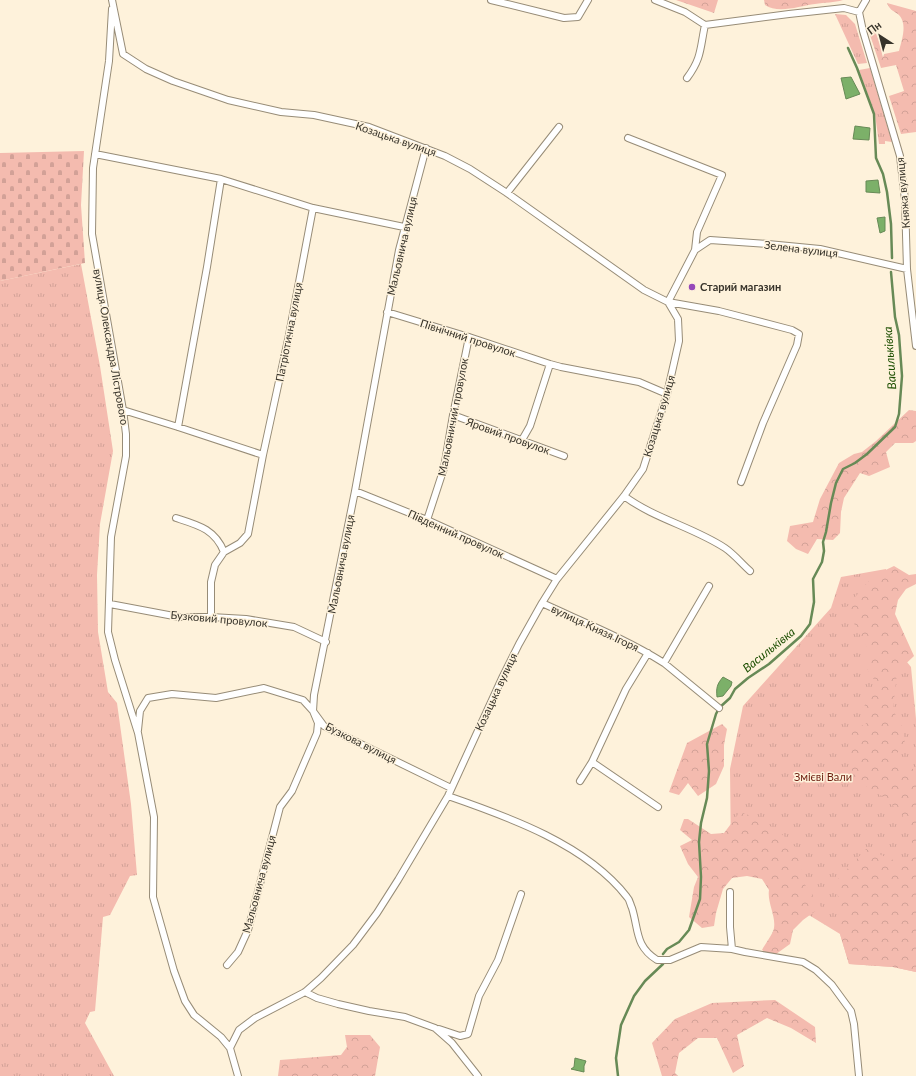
<svg xmlns="http://www.w3.org/2000/svg" width="916" height="1076" viewBox="0 0 916 1076" font-family="Lato,sans-serif">
  <style>
    .grass { fill: url(#grass-tufts) }
    .forest { fill: url(#forest-crowns) }
    .cemetery { fill: url(#cemetery-stones) }
    .water { fill: #7cb069; stroke: #678a56 }
    .lines { fill: none; stroke-linecap: round; stroke-linejoin: round }
    .stream { stroke: #678a56; stroke-width: 2.5 }
    .street-casing { stroke: #978c77; stroke-width: 8 }
    .street { stroke: #fff; stroke-width: 6 }
    .poi-dot { fill: #9648b9; stroke: #fef2db; stroke-width: 1.5 }
    .labels { text-anchor: middle; stroke-width: 3; stroke-linejoin: round; paint-order: stroke }
    .street-label { font-size: 11px; fill: #37332a; stroke: #fef2db }
    .poi-label { font-size: 11px; font-weight: bold; fill: #37332a; stroke: #fef2db; text-anchor: start }
    .park-label { font-size: 11px; fill: #6d1e10; stroke: #fef2db }
    .water-label { font-size: 12px; font-style: italic; fill: #1c4e00; stroke: #fef2db }
  </style>
  <defs>
    <pattern id="grass-tufts" width="24" height="20" patternUnits="userSpaceOnUse"><rect width="24" height="20" fill="#f4bbaf"/><path d="M3 7l-1-3M5 7V3M7 7l1-3M15 17l-1-3M17 17v-4M19 17l1-3" fill="none" stroke="#d2a197"/></pattern>
    <pattern id="forest-crowns" width="20" height="18" patternUnits="userSpaceOnUse"><rect width="20" height="18" fill="#f4bbaf"/><path d="M2 6a3 3 0 1 1 6 0M12 15a3 3 0 1 1 6 0" fill="none" stroke="#d2a197"/></pattern>
    <pattern id="cemetery-stones" width="16" height="16" patternUnits="userSpaceOnUse"><rect width="16" height="16" fill="#f4bbaf"/><path d="M2 7V4a2 2 0 0 1 4 0v3zM10 15v-3a2 2 0 0 1 4 0v3z" fill="#d2a197"/></pattern>
  </defs>
  <rect width="100%" height="100%" fill="#fef2db"/>
  <path class="grass" d="M835 14 846 15 855 24 867 63 858 64Z
    M870 68 892 142 885 141V144H879L875 114 859 70Z
    M81 264 100 366 113 451 100 524 97 575 98 632 108 692 117 703 131 804 137 875 130 876 110 915 103 917 95 1011 90 1012 85 1023 114 1076H0V281Z
    M886 569 890 641 911 667 916 719V972L893 967 849 964 840 934 799 909 795 883 731 855 730 769 743 706 831 608 841 577Z"/>
  <path class="forest" d="M676 0H718L714 13Z
    M764 0H843C834 3 825 2 815 4 800 6 778 14 765 5Z
    M887 3 916 11V132L901 134 889 96 904 91 896 65 881 68 869 32 875 31 884 54 899 51C902 39 908 23 898 14 893 11 889 9 887 3Z
    M909 410 916 411V441L913 443H895L886 452 890 467 869 476 860 473 844 498 841 512 840 533 833 540 817 539 808 554 796 549 787 541 790 526 813 522 820 499 839 463 854 454 862 452 876 441Z
    M894 566 909 575 916 574V584L906 589 898 600 895 614 914 656 897 672 893 710 903 728 905 744 891 760 913 769 916 773V972L893 967 849 964 840 934 837 880 866 849 908 866 912 842 907 821 887 799 860 783 852 771 849 763 848 746 853 730 871 721V717L859 713 874 693 875 681 864 664 871 656 846 608 873 576Z
    M722 724 727 729 724 745V766L716 784 698 796 688 783 679 795 669 792 687 743Z
    M740 812C760 818 790 836 800 854 804 860 800 869 801 876 802 883 817 900 821 907L803 920 793 930 790 944 772 957 762 950C765 944 773 934 774 928 776 916 767 902 769 890L762 879 747 876 732 878 723 889 716 913 714 926 702 928 689 917 694 887 698 877 688 864 680 846 692 840 680 830 684 819H688L711 834 724 833Z
    M775 1000 815 1027 816 1043 791 1028 767 1018 737 1035 744 1066 733 1073 717 1038H698L679 1053 675 1073 678 1076H662L652 1043 675 1019 712 1003Z
    M345 1035H370L380 1047 375 1076H278L280 1060 341 1055 347 1047Z"/>
  <path class="cemetery" d="M84 151 81 205 85 263 0 281V153Z"/>
  <path class="water" d="M851 77 860 94 846 99 841 78Z
    M855 126 870 128 869 140 853 139Z
    M878 180 880 193 866 192V181Z
    M885 217V231L880 233 877 218Z
    M723 677 732 682 731 686 723 696 717 697C716 688 717 684 723 677Z
    M575 1058 586 1061 584 1066V1072L571 1069 574 1067Z"/>
  <g class="lines">
    <path class="stream" d="M848 48 857 68 874 114 876 158 883 174 887 192 891 224 892 258
      M663 954 667 949 679 942 689 930 700 899 701 877 699 842 701 823 707 798 709 771 707 744 716 714 719 708 730 698 735 689 748 678 769 664 801 636 810 624 814 602 813 579 822 562 824 551 823 542 826 532 831 503 836 483 843 469 855 463 867 454 895 427 899 414 902 376 899 335 895 317 891 272
      M618 1076 616 1058 621 1025 634 996 645 981 663 964"/>
    <g class="street-casing">
      <path id="street" d="M112 0 123 54 146 69 173 81 228 100 281 112 314 115 369 127 445 156 470 169 507 193 644 290 668 302 678 319 679 341 667 394 643 469 624 496 557 579 542 603 519 644 503 676 448 796 398 880 377 913 353 945 321 978 305 992 255 1018 239 1030 230 1048 238 1076
        M491 0 564 18 578 17 588 0
        M655 0 685 12 705 25C700 48 702 58 687 78
        M866 0 859 12 863 31 900 156 905 200 907 269 916 346
        M112 9 109 61 93 168 92 234 123 410 126 434V456L111 537 108 632 115 660 138 733 154 817 153 897 174 971 185 1001 194 1015 221 1037 230 1048
        M705 25 789 14 844 8 859 12
        M628 138 722 175 697 232 695 250 668 302 719 311 792 330 799 334 797 345 763 423 741 482
        M95 154 221 179 313 208 404 227
        M507 193 559 127
        M695 250 710 240 768 244 820 249 907 269
        M387 312 469 337 550 364 561 367 639 382 667 394
        M123 410 178 427 263 455
        M453 415 564 456
        M178 427 207 267 221 179
        M522 440 530 426 550 364
        M355 491 427 520 557 579
        M624 496C655 519 693 527 725 548 734 554 742 564 750 571
        M176 518C198 525 215 529 224 552
        M427 520 444 468 453 415 469 337
        M542 603C583 622 626 639 664 663L709 586
        M110 604 179 617H211L246 619 294 627 326 642
        M211 617V582L215 565 224 552 240 543 248 534 263 455 289 335 313 208
        M664 663 719 708
        M138 730 140 711 148 698 172 694 216 698 264 688 303 700 313 711 324 726 451 788
        M592 762 658 807
        M580 781 592 762 626 689 648 653
        M448 796C509 817 587 845 627 897 630 900 630 904 632 908 639 931 635 946 657 960H670L701 947 732 949 745 952 803 962 816 970 832 985 851 1011 854 1024 859 1076
        M730 892V927L732 949
        M227 965 238 952 248 930 280 807 292 791 317 733 318 723 313 711 314 695 355 491 399 250 426 148
        M305 992 317 998 338 1004 369 1011 405 1017 435 1028 452 1043 478 1076
        M439 1029 460 1036 468 1034 479 996 498 960 521 894"/>
    </g>
    <use href="#street" class="street"/>
  </g>
  <circle class="poi-dot" cx="692" cy="287" r="4"/>
  <g class="labels">
    <g class="street-label">
      <text transform="translate(396 139) rotate(19)" y="4">Козацька вулиця</text>
      <text transform="translate(903 193) rotate(-95)" y="4">Княжа вулиця</text>
      <text transform="translate(402 246) rotate(-77)" y="4">Мальовнича вулиця</text>
      <text transform="translate(801 249) rotate(7)" y="4">Зелена вулиця</text>
      <text transform="translate(289 332) rotate(-79)" y="4">Патріотична вулиця</text>
      <text transform="translate(468 338) rotate(18)" y="4">Північний провулок</text>
      <text transform="translate(111 347) rotate(80)" y="4">вулиця Олександра Лістрового</text>
      <text transform="translate(659 416) rotate(-73)" y="4">Козацька вулиця</text>
      <text transform="translate(453 417) rotate(-79)" y="4">Мальовничий провулок</text>
      <text transform="translate(508 436) rotate(20)" y="4">Яровий провулок</text>
      <text transform="translate(456 534) rotate(24)" y="4">Південний провулок</text>
      <text transform="translate(341 564) rotate(-79)" y="4">Мальовнича вулиця</text>
      <text transform="translate(219 619) rotate(5)" y="4">Бузковий провулок</text>
      <text transform="translate(595 628) rotate(25)" y="4">вулиця Князя Ігоря</text>
      <text transform="translate(496 692) rotate(-65)" y="4">Козацька вулиця</text>
      <text transform="translate(361 743) rotate(27)" y="4">Бузкова вулиця</text>
      <text transform="translate(259 884) rotate(-75)" y="4">Мальовнича вулиця</text>
    </g>
    <g class="poi-label">
      <text x="700" y="291">Старий магазин</text>
    </g>
    <g class="park-label">
      <text x="823" y="781">Змієві Вали</text>
    </g>
    <g class="water-label">
      <text transform="translate(890 358) rotate(-94)" y="4">Васильківка</text>
      <text transform="translate(769 650) rotate(-39)" y="4">Васильківка</text>
    </g>
  </g>
  <g transform="translate(880 36) rotate(324)" stroke="#fef2db" stroke-width="3" paint-order="stroke">
  <path d="M0-3L7 15L0 10L-7 15Z" fill="#37332a"/>
  <text y="-6" font-size="11" font-weight="bold" text-anchor="middle" fill="#37332a">Пн</text>
  </g>
</svg>
